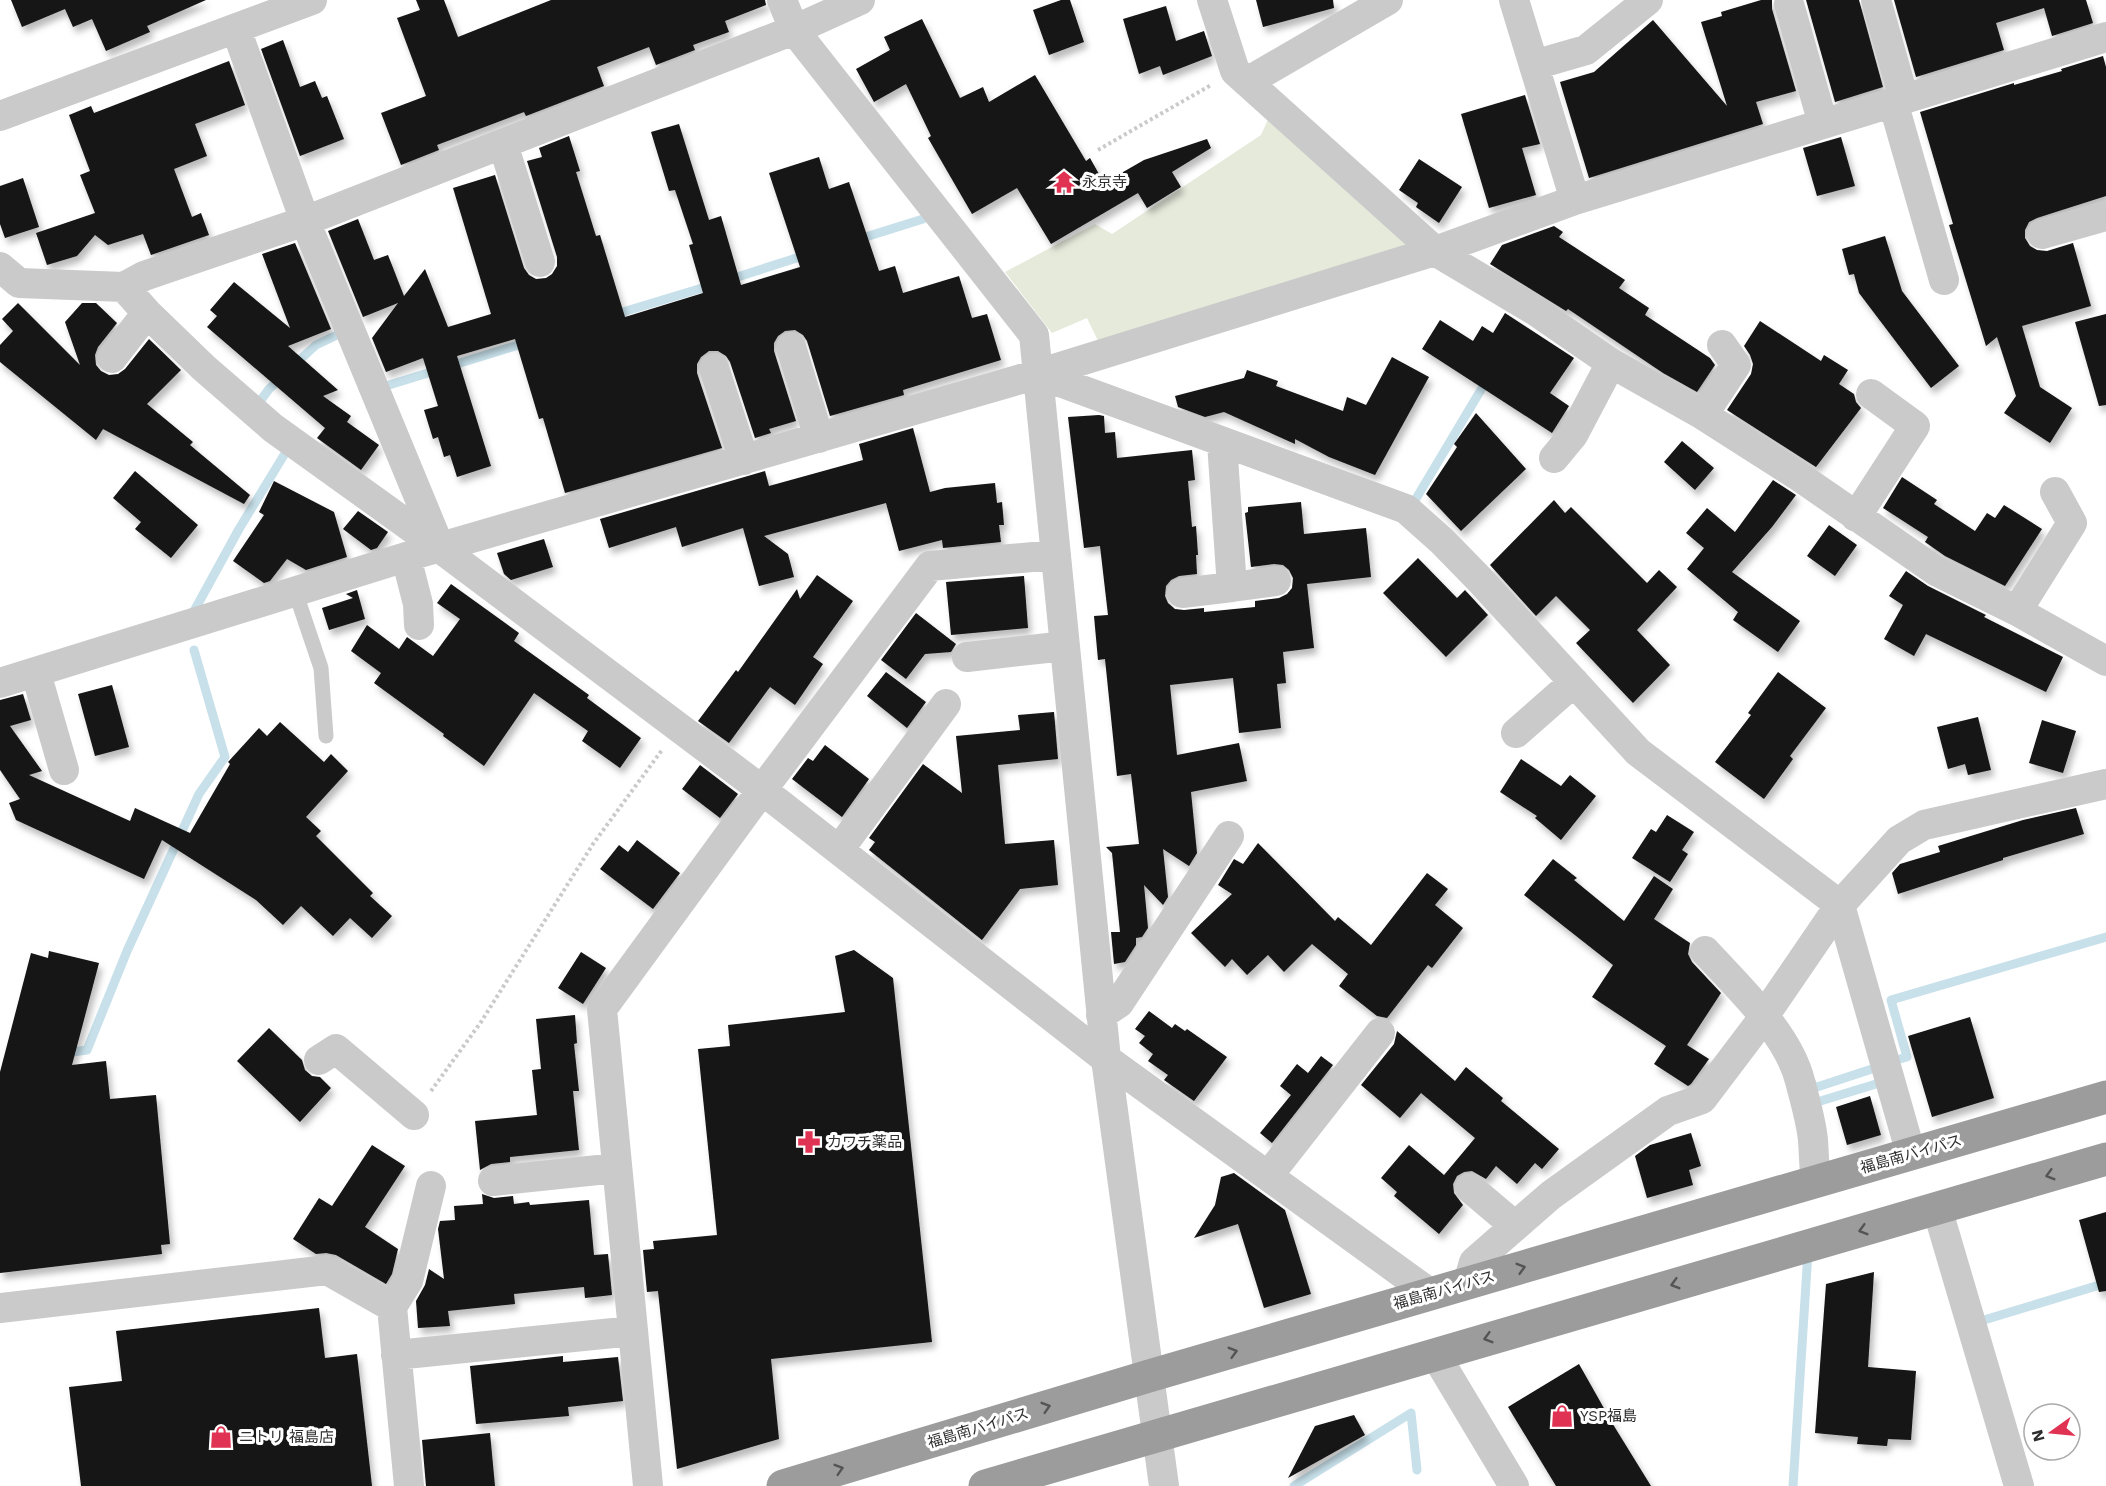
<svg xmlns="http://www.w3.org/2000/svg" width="2106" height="1486" viewBox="0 0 2106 1486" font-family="'Work Sans','Noto Sans JP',sans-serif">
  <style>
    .green { fill: #e5eadb }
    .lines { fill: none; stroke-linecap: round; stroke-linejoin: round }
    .stream { stroke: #c7e0ea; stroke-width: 9 }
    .building { fill: #141414; filter: url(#shadow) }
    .path { stroke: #cacaca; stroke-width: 4; stroke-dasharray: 3 3; stroke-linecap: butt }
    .service { stroke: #cacaca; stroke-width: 15 }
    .minor { stroke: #cacaca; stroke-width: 30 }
    .trunk { stroke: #9c9c9c; stroke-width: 33 }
    .oneway { stroke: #545454 }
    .labels { text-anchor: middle; stroke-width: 6; stroke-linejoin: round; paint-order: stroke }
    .poi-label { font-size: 15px; fill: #2d2d2d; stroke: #fff; text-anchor: start }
    .street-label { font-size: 15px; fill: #2d2d2d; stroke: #fff }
  </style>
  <defs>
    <filter id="shadow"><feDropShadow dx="3.5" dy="6" stdDeviation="3" flood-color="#0004"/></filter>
  </defs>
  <rect width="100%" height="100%" fill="#fff"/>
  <path class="green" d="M1270 115 1408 236 1405 250 1100 345 1087 318 1052 333 1005 272 1095 224 1112 234 1261 135Z"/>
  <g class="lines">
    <path class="stream" d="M856 240 923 219
      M728 280 809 254
      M613 315 712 285
      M294 365 316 345 341 333
      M386 386 528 342
      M258 404 269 389 282 377
      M1414 502 1488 378
      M193 613 239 529 284 455
      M65 1053 87 1050 127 951 199 794 225 757 194 650
      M1892 1061 1907 1057 1891 1000 2106 937
      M1811 1081 1814 1088 1875 1068
      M1815 1107 1814 1103 1876 1084
      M1984 1320 2106 1283
      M1294 1486 1411 1413 1417 1470
      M1793 1486 1808 1252"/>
  </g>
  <path class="building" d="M11 0H206L147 26 150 32 106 51 92 19 73 27 65 9 22 27Z
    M416 0H444L458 37 551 0H765L766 5 725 21 729 32 693 45 695 50 656 65 649 47 597 67 604 86 526 116 524 112 437 145 439 150 401 165 381 113 426 96 397 18 420 10Z
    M1061 0H1070L1084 42 1049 55 1033 10Z
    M1256 0H1333L1334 8 1263 27Z
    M1761 0H1772V9L1796 91 1756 102 1763 124 1589 178 1560 82 1594 72 1653 20 1727 106 1701 22 1722 16 1721 12Z
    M1806 0H1859L1883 87 1835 102Z
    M1894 0H2086L2093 23 2052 36 2044 8 1996 23 2004 50 1916 77Z
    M1166 6 1176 41 1204 31 1212 56 1163 75 1160 66 1139 74 1123 19Z
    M922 19 960 98 983 87 989 102 1035 75 1086 161 1090 158 1104 183 1144 160 1207 139 1211 148 1172 172 1181 187 1147 208 1138 193 1051 244 1017 188 972 214 928 138 931 136 906 84 874 102 856 69 890 50 884 37Z
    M283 40 300 87 315 81 322 98 327 96 344 139 300 156 261 49Z
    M2103 56 2106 67V196L2037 218 2029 222 2025 230V238L2030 246 2037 250 2047 251 2073 243 2091 306 2022 326 2040 387 2072 408 2050 443 2004 413 2016 396 1997 337 1986 346 1949 225 1953 224 1920 112 2014 83V85L2062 71 2061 69Z
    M229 61 245 105 195 124 207 156 174 169 192 217 201 213 209 235 151 255 143 234 108 245 95 235 77 256 47 265 36 233 95 213 80 175 90 171 69 115 91 106 94 113Z
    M1525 95 1540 144 1522 148 1536 195 1489 208 1461 114Z
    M679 124 709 220 721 216 741 285 800 267 769 173 819 157 829 189 849 182 879 271 895 266 903 293 959 276 972 318 987 314 1001 360 903 390 904 395 830 416 807 341 803 335 795 330 785 331 778 336 774 343V351L796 421 769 429 771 433 755 438 730 362 726 356 718 351H709L701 357 697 364V373L722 448 565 493 543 418 539 419 515 339 457 356 491 466 457 477 450 455 444 457 438 437 433 439 424 410 438 406 423 358 386 372 372 338 398 303 363 317 328 231 358 219 374 260 388 255 404 296 425 269 448 327 491 314 453 188 495 175 524 268 529 275 536 279 546 278 552 274 557 266V257L527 161 542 157 539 148 569 136 580 171 576 172 596 236 600 235 625 317 703 293 689 245 693 244 675 190 669 191 651 132Z
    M1841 137 1855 186 1817 196 1803 148Z
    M1419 159 1462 187 1439 223 1416 207 1418 203 1399 190Z
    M23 178 39 227 5 238 0 224V186Z
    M1554 226 1563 232 1559 237 1625 280 1619 288 1649 308 1645 315 1710 358 1715 365 1697 392 1663 373 1568 309 1566 311 1490 264 1502 245Z
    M1885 236 1902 291 1959 366 1931 388 1859 293 1854 274 1849 275 1842 249Z
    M295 243 331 329 288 346 338 390 323 396 351 416 347 422 379 445 361 470 317 438 325 428 207 327 217 316 210 310 234 282 290 328 262 254Z
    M18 303 80 365 65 322 82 303H96L117 323 98 347 95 355 96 365 101 371 109 375 118 374 125 369 149 339 181 370 147 404 193 442 190 445 250 495 244 504 103 429 96 440 0 362V345L13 331 2 319Z
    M1505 313 1574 358 1550 393 1569 406 1552 433 1422 349 1440 320 1473 341 1482 326 1493 333Z
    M2106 314V405L2099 406 2075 322Z
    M1760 321 1821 361 1824 355 1848 370 1839 384 1854 394 1856 402 1861 408 1816 467 1727 410 1751 374 1753 364 1750 355 1744 346Z
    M1392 357 1429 377 1375 475 1329 457 1295 439V444L1224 412 1205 417 1178 407 1175 396 1244 378 1247 370 1278 381 1276 386 1343 411 1347 397 1366 405Z
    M1476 413 1526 469 1461 531 1426 494 1457 447 1454 444Z
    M1099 415 1104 416 1105 433 1115 432 1117 458 1192 450 1195 480 1188 481 1192 527 1196 526 1198 555H1196L1197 574 1179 576 1171 580 1166 586 1165 596 1168 603 1175 609 1184 610 1204 608V612L1255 607V601L1279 598 1287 594 1292 588 1293 578 1289 570 1283 565 1274 564 1251 567 1245 513 1248 512V507L1301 502 1304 534 1366 528 1371 577 1307 584 1314 648 1283 652 1286 683 1277 684 1281 728 1239 733 1233 678 1170 685 1177 755 1239 743 1247 781 1191 792 1197 853 1189 866 1163 849 1168 897 1163 905 1144 885 1148 928 1142 937 1136 938V945L1125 962 1114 964 1111 932H1120L1112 853 1106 847 1139 844 1131 774 1117 776 1105 659 1098 660 1094 616 1108 615 1100 546 1084 548 1068 417Z
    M913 428 930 492 945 488 995 483 997 503 1002 502 1004 525H999L1001 542 943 548 942 540 899 551 886 503 764 536 788 554 794 577 759 586 743 528 682 547 676 527 609 548 600 519 765 471 769 486 863 460 859 444Z
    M1682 441 1714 468 1695 490 1664 462Z
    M135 471 198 525 171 558 135 529 141 522 113 498Z
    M1902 477 1937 500 1934 504 1975 531 1987 513 1995 518 2004 505 2042 529 2005 586 1945 556 1925 542 1928 537 1883 508Z
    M1773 480 1796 495 1772 527 1732 572 1800 621 1778 652 1733 620 1738 612 1687 569 1704 548 1686 533 1707 508 1735 532Z
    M274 481 334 512 347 557 306 570 287 559 270 581 264 583 233 561 264 515 259 512Z
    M1554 500 1565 513 1571 507 1647 583 1659 570 1677 587 1637 630 1670 665 1633 703 1576 643 1590 630 1556 596 1536 616 1490 565Z
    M358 511 388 532 377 548 371 550 343 529Z
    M1829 525 1857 545 1835 576 1807 556Z
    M544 539 553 567 511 580 504 574 497 553Z
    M1418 558 1457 598 1465 590 1488 615 1446 657 1383 593Z
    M1906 571 1928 586 1986 615 1984 617 2063 657 2046 692 1926 634 1914 656 1884 639 1903 605 1889 596Z
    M817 575 853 601 813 657 823 664 795 705 770 687 729 743 698 721 736 670 738 672 797 589 800 599Z
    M1024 576 1028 628 951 635 946 582Z
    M451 584 519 633 514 641 589 695 587 698 641 738 620 768 582 741 588 731 534 693 484 766 443 736 444 734 374 683 381 673 351 651 367 625 399 649 407 637 433 656 460 619 437 603Z
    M357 590 365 619 329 630 322 608 353 598 346 594Z
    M916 613 956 644 951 652 925 654 906 679 881 660Z
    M886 672 926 702 907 728 867 696Z
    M1778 672 1826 708 1790 756 1793 759 1764 799 1715 762 1751 715 1748 713Z
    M112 685 129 747 95 756 78 694Z
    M23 694 31 720 10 726 42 771 29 775 130 821 135 808 190 833 230 764 228 762 259 728 267 736 280 722 324 762 331 754 348 771 306 817 321 831 316 836 373 893 370 896 392 916 372 938 350 918 333 936 301 906 283 925 256 900 162 840 144 879 16 820 9 803 20 799 0 770V700Z
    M1054 712 1058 759 998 765 1005 844 1054 840 1058 885 1020 889 982 940 869 850 875 842 869 838 923 764 962 793 956 736 1020 730 1018 715Z
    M1978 717 1991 770 1968 775 1965 764 1948 769 1937 727Z
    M2042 720 2076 731 2063 773 2029 763Z
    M825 745 869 779 842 817 792 779 808 758 813 761Z
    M1521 759 1561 786 1570 775 1596 796 1561 840 1535 818 1537 816 1500 792Z
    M700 765 738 794 720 818 682 789Z
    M2076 808 2084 834 2003 858V860L1898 894 1892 873 1900 864 1940 852 1938 846 2023 820Z
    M1667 815 1694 832 1682 850 1688 854 1670 882 1632 858 1651 829 1656 832Z
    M637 840 680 873 653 909 600 869 619 845 628 852Z
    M1258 843 1335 921 1338 917 1371 945 1427 873 1448 889 1435 905 1463 928 1432 968 1428 965 1387 1018 1377 1016 1339 986 1348 974 1312 944 1284 972 1268 955 1247 975 1232 959 1225 967 1191 933 1232 894 1218 885 1234 859 1243 864Z
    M1553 859 1577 878 1574 880 1624 921 1654 876 1673 889 1654 919 1690 943 1688 954 1692 962 1721 993 1687 1045 1709 1059 1691 1084 1688 1086 1654 1064 1666 1046 1592 997 1613 965 1524 895Z
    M854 950 893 978 932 1342 771 1359 779 1439 677 1469 658 1291 647 1292 643 1250 654 1249 653 1241 717 1235 698 1049 730 1046 728 1025 845 1012 835 956Z
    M49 951 99 963 72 1065 106 1061 110 1099 156 1095 170 1244 161 1245 162 1254 0 1273V1072L31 953 48 958Z
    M581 952 606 968 583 1004 558 988Z
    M1149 1011 1172 1028 1175 1024 1185 1031 1187 1029 1227 1057 1194 1101 1164 1080 1168 1075 1148 1061 1153 1054 1139 1043 1145 1036 1135 1029Z
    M575 1015 577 1043 574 1044 579 1091H573L579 1150 510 1157V1162L491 1164 480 1170 475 1121 537 1115 532 1070 541 1069 536 1019Z
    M1970 1017 1994 1098 1932 1117 1908 1036Z
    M269 1028 302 1060 305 1070 312 1076 320 1077 331 1088 300 1122 237 1061Z
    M1397 1031 1455 1081 1466 1067 1503 1098 1501 1101 1559 1149 1542 1169 1535 1163 1517 1184 1496 1166 1486 1179 1472 1171 1464 1172 1457 1176 1453 1184 1454 1193 1463 1205 1439 1234 1394 1196 1397 1192 1381 1178 1409 1145 1444 1175 1475 1138 1421 1093 1400 1118 1361 1085 1394 1044Z
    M1321 1056 1333 1065 1272 1143 1260 1133 1291 1095 1280 1086 1297 1064 1308 1073Z
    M1870 1096 1881 1135 1847 1145 1836 1107Z
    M1691 1133 1701 1166 1689 1170 1693 1185 1647 1198 1635 1156 1650 1145Z
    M372 1145 405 1166 365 1227 398 1249 392 1274 386 1284 336 1255 326 1253 316 1254 293 1239 319 1198 332 1206Z
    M1234 1173 1285 1210 1311 1294 1264 1308 1238 1224 1194 1238 1215 1205 1221 1177Z
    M482 1194 494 1198 513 1196 514 1204 529 1202 530 1205 589 1200 594 1255 608 1254 612 1295 585 1298 584 1287 514 1294 515 1304 448 1311 450 1326 418 1328 416 1301 425 1285 429 1269 444 1279 438 1229 440 1221 455 1220 454 1206 483 1204Z
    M2106 1212V1291L2099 1292 2079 1220Z
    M1874 1272 1868 1367 1916 1371 1911 1440 1888 1439 1887 1446 1857 1444 1858 1437 1815 1433 1826 1284Z
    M319 1308 325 1358 357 1354 372 1486H81L69 1387 122 1381 116 1331Z
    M563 1356V1362L618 1357 623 1401 568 1407 569 1416 476 1424 470 1366Z
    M1579 1364 1614 1426 1651 1486H1556L1508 1407Z
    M1354 1415 1365 1435 1288 1478 1315 1426Z
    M490 1433 495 1486H426L422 1440Z"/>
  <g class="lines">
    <path class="path" d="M1098 150 1211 85
      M431 1091 481 1022 593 844 662 750"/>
    <path class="service" d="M295 591 321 668 326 736"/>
    <path class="minor" d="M782 0 794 30 1034 335 1106 1059 1164 1486
      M860 0 794 30 305 221 144 276 124 287 147 313 204 368 273 428 440 548 762 790 1106 1059 1431 1294
      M1212 0 1235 71 1435 251 1534 310 1611 363 1703 415 1797 475 1936 571 2017 611 2106 661
      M1514 0 1575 200
      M1876 0 1904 99
      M1789 4 1823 124
      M236 29 305 221 440 548
      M1534 65 1586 50 1648 0
      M1247 82 1388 0
      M1893 102 1944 280
      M0 116 312 0
      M503 144 540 262
      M2042 234 2106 216
      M0 267 19 283 124 287
      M791 347 819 438
      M112 358 147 313
      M714 368 744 460
      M1038 374 1406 509 1442 541 1481 581 1638 752 1840 905 1911 1154
      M1703 415 1736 365 1722 345
      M1554 458 1573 435 1611 363
      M1856 517 1915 426 1871 394
      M406 557 418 604 419 625
      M1232 587 1276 581
      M1182 593 1232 587 1222 443
      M2017 611 2072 523 2055 492
      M967 657 1065 646
      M36 673 64 770
      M0 683 406 557 1038 374 1435 251 1575 200 2106 37
      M1516 733 1574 682
      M839 850 946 704
      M1705 951C1738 987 1788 1033 1800 1081 1805 1101 1811 1120 1813 1140 1814 1154 1814 1168 1816 1182
      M1101 1015 1119 1003 1229 836
      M319 1060 336 1049 414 1115
      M1268 1176 1380 1033
      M493 1181 617 1168
      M1470 1188 1515 1226
      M1937 1208 2019 1486
      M1468 1283 1474 1262 1551 1195 1668 1111 1702 1099 1758 1025 1840 905 1899 840 1924 825 2106 784
      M392 1307 408 1281 431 1186
      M0 1308 327 1270 392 1307 409 1486
      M1435 1354 1514 1486
      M396 1355 633 1331
      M648 1486 602 1009 762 790 930 566 1056 555"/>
    <path class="trunk" d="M783 1486 1149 1376 2106 1097
      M985 1486 2106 1159"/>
  </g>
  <defs><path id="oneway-chevron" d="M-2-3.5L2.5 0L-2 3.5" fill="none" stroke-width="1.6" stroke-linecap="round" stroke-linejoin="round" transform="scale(1.5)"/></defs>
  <g class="oneway">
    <use href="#oneway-chevron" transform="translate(2050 1175) rotate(164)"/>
    <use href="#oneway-chevron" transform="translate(1863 1230) rotate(164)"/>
    <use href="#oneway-chevron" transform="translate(1521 1268) rotate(-16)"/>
    <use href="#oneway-chevron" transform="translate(1675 1284) rotate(164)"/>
    <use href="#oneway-chevron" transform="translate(1488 1338) rotate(164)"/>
    <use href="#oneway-chevron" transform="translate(1233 1352) rotate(-16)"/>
    <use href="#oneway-chevron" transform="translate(1046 1407) rotate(-17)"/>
    <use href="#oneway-chevron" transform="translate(839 1469) rotate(-17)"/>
  </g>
  <defs>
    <g id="temple-bare" transform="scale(1.8)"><path d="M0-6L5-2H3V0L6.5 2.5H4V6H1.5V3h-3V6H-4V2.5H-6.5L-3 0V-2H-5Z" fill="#e03353" stroke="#fff" stroke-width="2.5" paint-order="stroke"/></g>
    <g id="pharmacy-bare" transform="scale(1.8)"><path d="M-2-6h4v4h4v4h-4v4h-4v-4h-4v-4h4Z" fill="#e03353" stroke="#fff" stroke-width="2.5" paint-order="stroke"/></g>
    <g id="shop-bare" transform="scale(1.8)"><path d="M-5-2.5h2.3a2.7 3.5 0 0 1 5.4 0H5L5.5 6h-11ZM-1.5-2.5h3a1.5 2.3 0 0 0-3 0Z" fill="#e03353" stroke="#fff" stroke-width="2.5" paint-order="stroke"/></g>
  </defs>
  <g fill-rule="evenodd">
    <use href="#temple-bare" x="1064" y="182"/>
    <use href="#pharmacy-bare" x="809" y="1142"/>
    <use href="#shop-bare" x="1562" y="1416"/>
    <use href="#shop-bare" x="221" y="1437"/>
  </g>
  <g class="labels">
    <g class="poi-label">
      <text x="1082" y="187">永京寺</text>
      <text x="827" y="1147">カワチ薬品</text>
      <text x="1580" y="1421">YSP福島</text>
      <text x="239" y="1442">ニトリ 福島店</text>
    </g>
    <g class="street-label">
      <text transform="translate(1911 1154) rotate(-16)" y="5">福島南バイパス</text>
      <text transform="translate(1444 1290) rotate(-16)" y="5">福島南バイパス</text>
      <text transform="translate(978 1428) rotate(-17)" y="5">福島南バイパス</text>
    </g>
  </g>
  <g transform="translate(2052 1432) rotate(255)"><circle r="28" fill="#ffffff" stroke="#ababab" stroke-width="1.5"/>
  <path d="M0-4.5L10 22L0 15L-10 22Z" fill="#e03353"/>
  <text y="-9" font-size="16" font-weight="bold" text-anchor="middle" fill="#2d2d2d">N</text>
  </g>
</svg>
